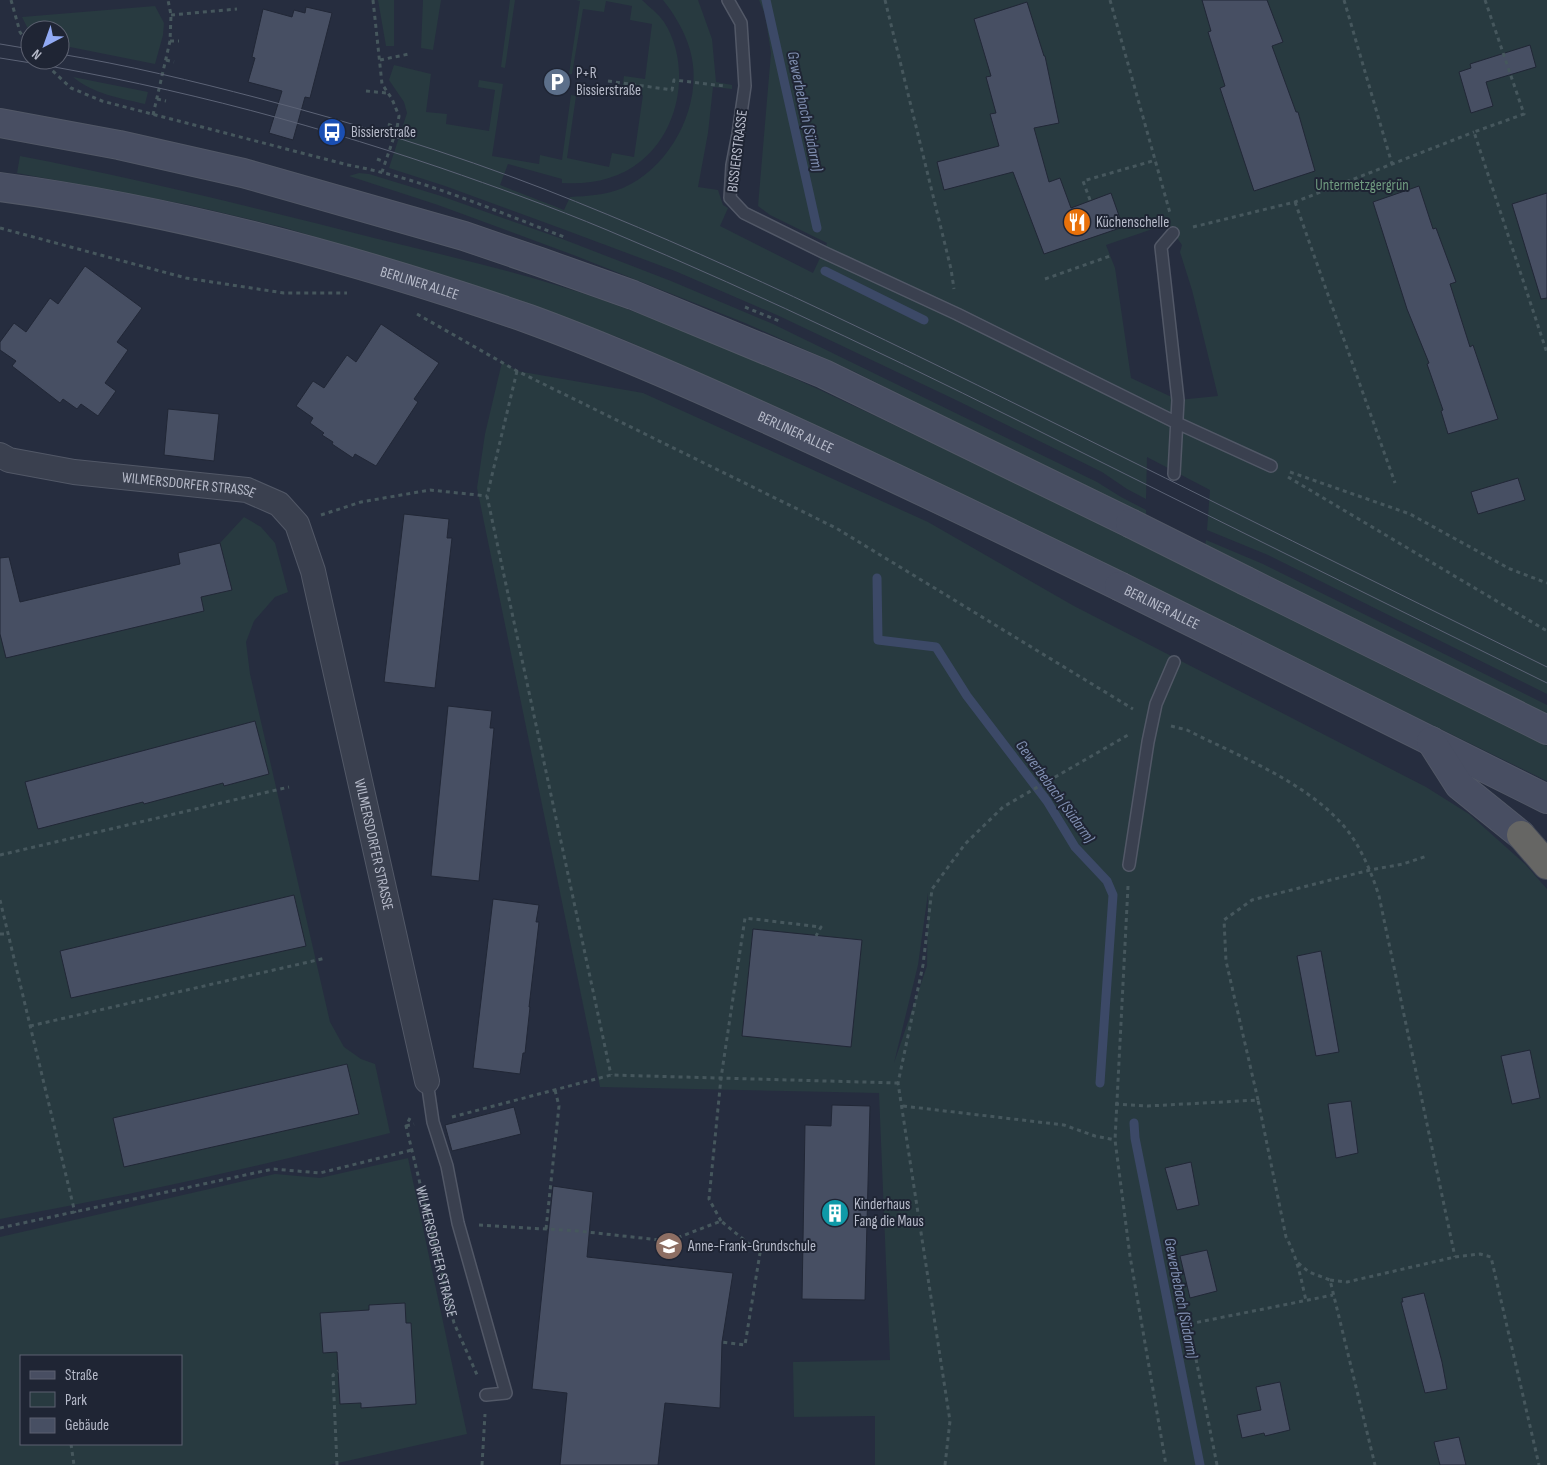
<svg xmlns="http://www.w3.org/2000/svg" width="1547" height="1465" viewBox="0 0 1547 1465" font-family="'Sofia Sans Condensed',sans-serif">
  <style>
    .green { fill: #283a40; fill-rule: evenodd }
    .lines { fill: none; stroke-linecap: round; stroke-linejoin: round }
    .stream { stroke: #3c4967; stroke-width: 9 }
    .building { fill: #474f63; stroke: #212736 }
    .service-casing { stroke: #525867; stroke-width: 14 }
    .minor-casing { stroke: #525867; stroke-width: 26 }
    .secondary-casing { stroke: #525867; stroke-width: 30 }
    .trunk-casing { stroke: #424857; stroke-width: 30 }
    .path { stroke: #46575d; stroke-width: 3; stroke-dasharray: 4 4; stroke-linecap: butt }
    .service { stroke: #3a404f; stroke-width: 11 }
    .minor { stroke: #3a404f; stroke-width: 24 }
    .secondary { stroke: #484e62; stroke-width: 28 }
    .trunk { stroke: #666664; stroke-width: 28 }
    .tram { stroke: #5c6376; stroke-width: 1 }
    .secondary-bridge-casing { stroke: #525867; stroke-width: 30; stroke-linecap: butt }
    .secondary-bridge { stroke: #484e62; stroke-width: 28 }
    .labels { text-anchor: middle; stroke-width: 4; stroke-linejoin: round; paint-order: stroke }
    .poi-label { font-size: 15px; fill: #b7bbca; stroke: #1f2534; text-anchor: start }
    .street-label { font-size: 15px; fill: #b7bbca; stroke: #1f2534 }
    .park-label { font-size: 15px; fill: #6f9a7f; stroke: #1f2534 }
    .water-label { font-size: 16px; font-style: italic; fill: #7f8eb0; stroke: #1f2534 }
  </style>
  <rect width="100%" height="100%" fill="#262d3f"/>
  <path class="green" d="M378 0H394V46H386Z
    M423 0H441L433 50 421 48Z
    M510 0H515L505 68 501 67Z
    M576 0H642C649 7 658 13 664 22 691 64 681 129 641 161 619 179 591 185 562 183V179L508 164 500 185 564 210 570 197C588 196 606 195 623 188 672 167 705 102 690 50 685 32 675 15 663 0H698L712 39 716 82 732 85V89L713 87 708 133 698 187 718 190 723 205 728 208 720 226 813 273 827 243 770 215 758 206 771 53 765 14 759 0H1547V694L1268 555 1207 530 1210 490 1147 457 1146 499 1127 489 1102 472 958 401 777 315 675 271 568 231 445 186 389 168 407 113 404 102 389 80 394 65 431 74 426 112 447 114 446 124 489 131 495 90 478 87 479 80 503 84 492 156 539 164 540 155 562 160 571 95 576 96 567 158 609 167 612 153 634 157 643 95 622 91 624 76 645 79 652 24 630 20 632 6 606 1 604 12 583 9 572 74H569L580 1ZM1167 224 1182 245 1180 252 1192 290 1218 396 1178 400 1131 378 1115 268 1106 245Z
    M155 6 164 23 163 35 155 64 60 45V30H30V33L22 17Z
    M73 77 148 92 145 104C120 98 93 94 73 77Z
    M20 156C139 179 256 208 374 238 451 257 530 274 605 301 740 349 870 413 998 475 1182 564 1364 657 1547 746V781L1002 515 714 379 620 338 447 276 282 227 189 205 17 173Z
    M359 173 369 174 441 196 565 240 671 281 773 324 1097 482 1121 497 1146 510V517L853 371 745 323 576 256 438 205 349 176Z
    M502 362 517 371 643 393 928 522 1074 606 1426 787 1469 814 1526 865 1547 889V1465H875V1416L794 1417 793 1362 890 1360 879 1093 600 1087 477 488 485 434ZM928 893 927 966 894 1063 918 965Z
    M244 517 261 527 275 543 288 592 275 597 254 621 246 642 250 674 330 1022 344 1047 361 1059 375 1064 390 1133C261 1166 131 1195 0 1219V634L6 658 201 597 232 589 220 543Z
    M1206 540 1263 564 1547 705V716L1205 546Z
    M408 1158 467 1434 329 1465H0V1237L275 1174 320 1178ZM21 1356H181V1444H21Z"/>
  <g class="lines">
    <path class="stream" d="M766 0 817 228
      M825 271 924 320
      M877 578 878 640 936 647 967 696 1047 801 1075 847 1107 881 1113 895 1100 1083
      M1134 1123 1135 1138 1200 1465"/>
  </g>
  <path class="building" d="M1202 0H1267L1283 42 1272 46 1296 112H1298L1315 171 1254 191 1220 88 1225 86 1208 32 1211 31Z
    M1027 2 1044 56H1045L1059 123 1034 128 1049 182 1060 178 1071 208 1111 193 1123 227 1044 254 1013 172 944 190 937 162 999 146 990 114 996 113 986 77 991 76 974 19Z
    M306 7 332 13 310 98 305 97 293 140 269 133 282 91 248 82 255 58 252 57 263 9 292 17 294 10 305 13Z
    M1530 45 1536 67 1486 82 1493 106 1471 113 1459 72 1471 68 1470 64Z
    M1419 186 1433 229 1436 228 1456 282 1450 284 1470 347 1473 345 1498 419 1448 434 1441 411 1443 410 1427 364 1429 363 1407 309 1373 202Z
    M1547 193V298L1541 299 1512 204Z
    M85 266 142 308 117 342 128 350 105 383 116 391 98 416 81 404 77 409 63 399 60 403 12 366 16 361 0 350V342L14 323 26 332 50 298 58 304Z
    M381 324 439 363 414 399 418 402 376 466 355 454 353 458 332 444 333 442 322 435 324 433 310 423 313 418 296 406 313 381 324 388 347 355 356 362Z
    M168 409 219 414 214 461 164 455Z
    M1518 478 1525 500 1478 514 1471 492Z
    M404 514 449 519 447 538H452L435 688 384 682Z
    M220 543 232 590 201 597 204 611 6 658 0 634V558L9 557 20 602 180 564 178 553Z
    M448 706 492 711 490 728H494L479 881 431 876Z
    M255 721 269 774 224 786 223 783 144 804 143 802 38 829 25 782Z
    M294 895 306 946 71 998 60 951Z
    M493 899 539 905 536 922H539L529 1007H530L525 1053H523L520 1074 473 1068Z
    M753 929 862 940 851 1047 742 1036Z
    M1321 951 1339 1052 1316 1056 1297 956Z
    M1530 1050 1540 1098 1512 1104 1501 1056Z
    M347 1064 359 1114 124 1167 113 1118Z
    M1351 1101 1358 1153 1336 1158 1328 1104Z
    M832 1105 870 1106 865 1300 802 1299 805 1125 831 1126Z
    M514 1107 521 1134 452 1151 445 1125Z
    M1191 1162 1199 1205 1177 1210 1165 1168Z
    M553 1186 593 1192 587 1257 733 1273 722 1342 720 1408 665 1403 658 1465H560L567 1393 532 1389Z
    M1207 1250 1217 1291 1190 1298 1180 1256Z
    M1424 1293 1442 1362 1447 1389 1425 1393 1401 1302H1403L1402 1298Z
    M405 1303 406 1323H411L416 1404 361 1408V1403L340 1404 337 1352 323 1353 320 1313 369 1310V1305Z
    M1280 1382 1290 1430 1265 1436 1264 1433 1242 1438 1237 1415 1261 1410 1256 1387Z
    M1459 1437 1466 1465H1440L1434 1442Z"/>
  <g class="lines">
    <g class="service-casing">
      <path id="service" d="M728 0 741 23 745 86 738 134 732 165 730 198 744 213 823 252 957 314 1177 423 1271 466
        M1173 233 1161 247 1178 400 1174 474
        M1129 865 1148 742 1156 704 1174 662
        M427 1081 433 1122 447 1166 458 1223 506 1393 486 1395"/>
    </g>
    <g class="minor-casing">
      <g id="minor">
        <path id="s2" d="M0 455 9 460 74 472 247 490 279 504 297 524 313 571 427 1081"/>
      </g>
    </g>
    <g class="secondary-casing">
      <g id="secondary">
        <path d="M0 123 119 145 243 173 464 236 540 262 633 295 824 374 1130 523"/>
        <path id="s3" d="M0 187C180 211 357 259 529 319 606 347 681 380 756 414 878 469 998 527 1119 586"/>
        <path d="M1246 581 1547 730"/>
        <path d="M1228 640 1547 799"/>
        <path d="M1431 741 1459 785 1521 835"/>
      </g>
    </g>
    <g class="trunk-casing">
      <path id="trunk" d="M1521 835 1547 865"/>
    </g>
    <g class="path">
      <path d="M11 0 20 32 30 47"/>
      <path d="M373 0 382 84 392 99 399 116 397 128 382 172"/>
      <path d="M885 0 951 269 954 289"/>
      <path d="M1110 0 1170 213"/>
      <path d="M1344 0 1392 164"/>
      <path d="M1485 0 1524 114 1474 132 1547 353"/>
      <path d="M171 15 237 9"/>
      <path d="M170 41H179"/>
      <path d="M41 60 71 88 102 101 348 165C424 179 495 211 567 238"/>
      <path d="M166 60 174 62"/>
      <path d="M380 60 409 54"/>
      <path d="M608 81 672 90 674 80 724 86"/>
      <path d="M366 91 387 93"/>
      <path d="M157 99 166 101"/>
      <path d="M153 115 170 41 171 15 168 0"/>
      <path d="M388 124 397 128"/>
      <path d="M377 159 385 162"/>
      <path d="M1090 200 1083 181 1156 160"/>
      <path d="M1295 202 1395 483"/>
      <path d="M1193 227 1295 202 1474 132"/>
      <path d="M0 228 186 278 284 293H347"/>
      <path d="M1045 279 1110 256"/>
      <path d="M745 307 779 321"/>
      <path d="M417 314 517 371 836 528 1133 709"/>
      <path d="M517 371 487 496 611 1075"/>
      <path d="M1290 472 1410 514 1510 569 1547 583"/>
      <path d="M1288 477 1547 631"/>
      <path d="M321 515 361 502 430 490 487 496"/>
      <path d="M1171 726 1187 730C1242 758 1323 788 1356 843 1366 860 1373 877 1379 896L1455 1257"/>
      <path d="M0 855 289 787"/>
      <path d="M1128 886 1115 1140 1130 1256 1166 1465"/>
      <path d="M0 900 75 1213"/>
      <path d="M0 934H8"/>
      <path d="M30 1026 326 958"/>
      <path d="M1258 1100 1226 961 1224 920 1252 900 1370 870 1403 864 1427 856"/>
      <path d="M1115 1104 1148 1106 1258 1100 1286 1237C1297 1257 1301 1278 1306 1301"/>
      <path d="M903 1106 1064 1125 1095 1136 1115 1140"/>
      <path d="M452 1117 611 1075 898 1083"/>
      <path id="s1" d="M410 1118 406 1126 454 1323 478 1377"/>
      <path d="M406 1126 414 1124"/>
      <path d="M721 1221 709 1199 721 1078 745 918 821 927 816 936"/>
      <path d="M479 1225 578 1231 669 1241 721 1221 760 1253 745 1345 722 1342"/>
      <path d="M0 1228 273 1169 320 1173 412 1150"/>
      <path d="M546 1229 559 1106 555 1090"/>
      <path d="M1298 1263 1309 1272 1330 1280 1375 1465"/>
      <path d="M1330 1280 1347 1282 1455 1257 1480 1254 1491 1257 1539 1465"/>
      <path d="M71 1444 74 1465"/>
      <path d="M337 1465 333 1375 338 1371"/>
      <path d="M482 1465 485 1414"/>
      <path d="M945 1465 950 1421 898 1083 923 965 932 889 965 844 1003 807 1128 735"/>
      <path d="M1217 1465 1189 1324 1333 1295"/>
    </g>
    <use href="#service" class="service"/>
    <use href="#minor" class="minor"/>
    <use href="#secondary" class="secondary"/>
    <use href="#trunk" class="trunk"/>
    <path class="tram" d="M0 44 30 49
      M60 54C127 65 193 81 258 98 354 123 451 153 544 189 713 255 876 335 1038 415 1208 499 1377 583 1547 667
      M0 58C150 81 297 119 441 168 496 187 552 207 607 230 767 297 924 373 1079 451 1235 529 1391 606 1547 683"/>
    <g class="secondary-bridge-casing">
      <g id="secondary-bridge">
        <path d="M1130 523 1246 581"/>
        <path id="s4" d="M1119 586 1228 640"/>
      </g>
    </g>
    <use href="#secondary-bridge" class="secondary-bridge"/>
  </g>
  <defs>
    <g id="parking-disc" transform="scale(1.4375)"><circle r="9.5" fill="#5c6f8a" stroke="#1f2534"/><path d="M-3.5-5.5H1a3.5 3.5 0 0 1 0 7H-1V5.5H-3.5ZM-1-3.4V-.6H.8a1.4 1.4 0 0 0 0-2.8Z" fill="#fff"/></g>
    <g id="bus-disc" transform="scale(1.4375)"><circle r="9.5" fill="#1a4fb4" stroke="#1f2534"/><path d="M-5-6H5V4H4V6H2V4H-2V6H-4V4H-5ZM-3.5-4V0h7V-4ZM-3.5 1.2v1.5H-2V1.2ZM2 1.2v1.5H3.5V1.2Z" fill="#fff"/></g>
    <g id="restaurant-disc" transform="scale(1.4375)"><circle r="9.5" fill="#e8710a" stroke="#1f2534"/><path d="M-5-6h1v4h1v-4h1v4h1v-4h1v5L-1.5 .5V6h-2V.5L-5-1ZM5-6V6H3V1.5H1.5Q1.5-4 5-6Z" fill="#fff"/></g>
    <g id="building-disc" transform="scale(1.4375)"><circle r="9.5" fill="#0f9aa8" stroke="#1f2534"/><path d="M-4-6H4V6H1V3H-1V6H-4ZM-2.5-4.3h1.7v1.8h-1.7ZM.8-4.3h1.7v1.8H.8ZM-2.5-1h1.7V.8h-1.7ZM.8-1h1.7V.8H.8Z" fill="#fff"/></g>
    <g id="school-disc" transform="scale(1.4375)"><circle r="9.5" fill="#8d6e63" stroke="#1f2534"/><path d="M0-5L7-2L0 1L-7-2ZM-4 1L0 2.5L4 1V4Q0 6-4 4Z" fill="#fff"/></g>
  </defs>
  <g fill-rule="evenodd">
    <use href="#parking-disc" x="557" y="82"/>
    <use href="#bus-disc" x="332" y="132"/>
    <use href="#restaurant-disc" x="1077" y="222"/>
    <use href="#building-disc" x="835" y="1213"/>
    <use href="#school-disc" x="669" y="1246"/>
  </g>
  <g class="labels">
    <g class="poi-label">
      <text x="576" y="78">P+R<tspan x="576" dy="17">Bissierstraße</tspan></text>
      <text x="351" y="137">Bissierstraße</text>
      <text x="1096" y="227">Küchenschelle</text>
      <text x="854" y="1209">Kinderhaus<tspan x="854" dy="17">Fang die Maus</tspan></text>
      <text x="688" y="1251">Anne-Frank-Grundschule</text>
    </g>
    <g class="street-label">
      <text transform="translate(737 151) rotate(-83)" y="5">BISSIERSTRASSE</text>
      <text dy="5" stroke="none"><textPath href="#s3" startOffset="431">BERLINER ALLEE</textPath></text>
      <text dy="5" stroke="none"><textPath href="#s3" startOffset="836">BERLINER ALLEE</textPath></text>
      <text dy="5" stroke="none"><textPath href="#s2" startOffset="192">WILMERSDORFER STRASSE</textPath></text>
      <text dy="5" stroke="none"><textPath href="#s4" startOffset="48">BERLINER ALLEE</textPath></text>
      <text dy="5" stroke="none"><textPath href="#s2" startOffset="642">WILMERSDORFER STRASSE</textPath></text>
      <text dy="5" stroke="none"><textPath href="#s1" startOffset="138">WILMERSDORFER STRASSE</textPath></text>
    </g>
    <g class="park-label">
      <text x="1362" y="190">Untermetzgergrün</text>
    </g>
    <g class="water-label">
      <text transform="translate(806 111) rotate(78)" y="6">Gewerbebach (Südarm)</text>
      <text transform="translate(1056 791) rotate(54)" y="6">Gewerbebach (Südarm)</text>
      <text transform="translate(1182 1298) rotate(79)" y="6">Gewerbebach (Südarm)</text>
    </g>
  </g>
  <rect x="20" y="1355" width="162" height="90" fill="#1f2534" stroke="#5c6170"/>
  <rect x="30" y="1371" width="25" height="8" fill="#484e62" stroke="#5c6170"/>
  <text x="65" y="1380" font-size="15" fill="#b7bbca">Straße</text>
  <rect x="30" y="1392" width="25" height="15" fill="#283a40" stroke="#5c6170"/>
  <text x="65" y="1405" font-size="15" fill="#b7bbca">Park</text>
  <rect x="30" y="1418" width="25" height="15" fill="#474f63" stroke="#5c6170"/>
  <text x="65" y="1430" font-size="15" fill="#b7bbca">Gebäude</text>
  <g transform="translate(45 45) rotate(221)"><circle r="24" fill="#1f2534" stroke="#5c6170"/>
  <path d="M0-4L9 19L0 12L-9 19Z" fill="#91aaf4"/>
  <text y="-8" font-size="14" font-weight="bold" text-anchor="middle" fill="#b7bbca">N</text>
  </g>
</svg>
